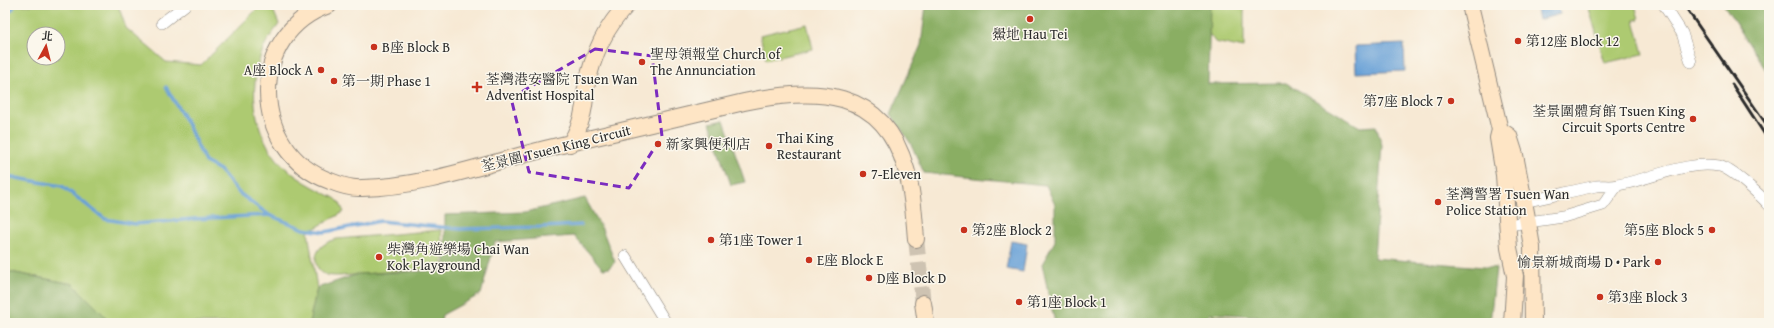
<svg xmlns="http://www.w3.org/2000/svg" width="1774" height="328" viewBox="0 0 1774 328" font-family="'Gentium Book Plus','Noto Serif TC',serif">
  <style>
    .green { fill: #adca71; stroke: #6c7a4e; fill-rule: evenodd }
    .forest { fill: #8aae63; stroke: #5a6c47 }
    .water { fill: #68a0d7; stroke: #4a6681 }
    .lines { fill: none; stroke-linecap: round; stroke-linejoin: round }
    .stream { stroke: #68a0d7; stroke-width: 3.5 }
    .canal { stroke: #68a0d7; stroke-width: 12 }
    .secondary-tunnel { stroke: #cec3b2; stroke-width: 16; stroke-dasharray: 16 8; stroke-linecap: butt }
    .street-casing { stroke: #918a80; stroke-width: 12 }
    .secondary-casing { stroke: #918a80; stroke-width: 18 }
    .street { stroke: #fff; stroke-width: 11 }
    .secondary { stroke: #fee5c5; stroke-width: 16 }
    .rail { stroke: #2b2b2b; stroke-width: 3 }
    .marked { fill: none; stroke: #7b2cbf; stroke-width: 3; stroke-dasharray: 8 5; stroke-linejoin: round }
    .poi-dot { fill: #c8321e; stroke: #fbf7ec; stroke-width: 1.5 }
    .labels { text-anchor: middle; stroke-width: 3; stroke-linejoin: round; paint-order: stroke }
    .poi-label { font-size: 14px; fill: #2b2b2b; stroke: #fbf7ec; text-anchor: start }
    .street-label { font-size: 14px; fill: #2b2b2b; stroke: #fbf7ec }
  </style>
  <rect width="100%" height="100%" fill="#fbf7ec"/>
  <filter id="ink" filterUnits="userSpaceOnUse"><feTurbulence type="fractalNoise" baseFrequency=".025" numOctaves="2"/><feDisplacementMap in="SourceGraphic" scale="8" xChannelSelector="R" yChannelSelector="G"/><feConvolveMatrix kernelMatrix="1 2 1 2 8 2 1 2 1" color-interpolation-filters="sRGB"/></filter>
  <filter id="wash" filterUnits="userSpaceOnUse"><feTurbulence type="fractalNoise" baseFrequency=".012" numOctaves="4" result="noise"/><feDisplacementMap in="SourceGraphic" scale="16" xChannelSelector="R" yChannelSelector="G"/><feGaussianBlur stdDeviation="0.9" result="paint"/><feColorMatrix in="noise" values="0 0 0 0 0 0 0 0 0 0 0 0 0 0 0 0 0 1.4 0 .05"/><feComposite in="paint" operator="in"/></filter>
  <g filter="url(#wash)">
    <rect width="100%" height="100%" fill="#f7e9d4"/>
    <path class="green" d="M5 5H118L126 28 166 62 201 65 261 5H271L279 24C274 32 267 39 264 47 246 88 253 142 289 171 299 179 311 186 323 192 327 195 335 197 338 201 341 204 342 209 344 212L308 232 317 288 309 323H112L73 284 5 271ZM34 34H58V58H34Z
      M1209 5H1244V48L1215 42 1208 32Z
      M1588 5H1635L1639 19 1634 20 1643 54 1605 63Z
      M807 24 813 49 766 60 760 35Z
      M441 230 443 267 340 276C336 276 330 276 327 275 312 270 313 251 325 244 329 241 333 240 337 239Z
      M1212 315 1250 319V323H1211Z"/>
    <path class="forest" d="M926 5H1210L1208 84 1286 83 1360 127 1376 126 1382 145 1374 258 1496 268 1490 323 1485 320 1480 323H1258V316L1209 313 1211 323H1055L1042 264 1055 241V205L1046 185 924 173 911 144 891 114 921 45Z
      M1724 5H1769V75Z
      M724 120 745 182 731 185 710 123Z
      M585 198 602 229 615 262 609 268 603 269 574 236 495 242 481 294 442 315 441 323H309L317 288 358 274 445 270V215L525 212Z
      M5 271 73 284 112 323H5Z"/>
    <path class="water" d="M1536 5H1558L1560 14 1539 20Z
      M1404 44 1405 71 1356 73 1355 46Z
      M1011 241 1027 244 1023 272 1006 269Z"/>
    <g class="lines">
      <path class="stream" d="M166 87 187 123 205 162 220 170 239 193 269 215 304 229 325 232 380 221 460 229 541 227 581 225
        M5 176 62 186 105 219 135 224 194 219 269 215"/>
      <path class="canal" d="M5 10 10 5"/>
    </g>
  </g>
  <g filter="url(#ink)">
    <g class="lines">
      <path class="secondary-tunnel" d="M916 239 923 303"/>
      <g class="street-casing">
        <path id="street" d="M1664 5 1682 33 1691 62
          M162 23 185 5
          M1524 202C1548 197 1572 191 1596 186 1603 185 1610 187 1617 185 1648 180 1688 160 1719 166 1732 169 1760 195 1769 205
          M1508 225 1563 217 1603 205 1617 186
          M625 256 666 323"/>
      </g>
      <g class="secondary-casing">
        <path id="secondary" d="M329 5C246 33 249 152 330 181 340 185 351 189 362 188 424 187 485 164 545 149 611 133 678 118 744 102 814 87 883 87 906 169 913 192 914 216 916 239
          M1470 5 1500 130 1498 138 1504 175 1509 248 1515 276 1512 323
          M1500 130 1509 136 1515 155 1528 223 1532 247 1533 323
          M570 144C577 133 582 120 584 106 585 100 585 94 586 88 592 58 605 27 627 5
          M923 303 926 323"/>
      </g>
      <use href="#street" class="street"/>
      <use href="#secondary" class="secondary"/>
      <path class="rail" d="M1684 5 1769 128
        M1732 84 1769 141"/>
    </g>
  </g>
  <path class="marked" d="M595 49 652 56 662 136 629 188 529 172 511 98Z"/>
  <g class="poi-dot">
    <circle cx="1030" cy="19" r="4"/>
    <circle cx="1518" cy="41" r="4"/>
    <circle cx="374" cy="47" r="4"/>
    <circle cx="642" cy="62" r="4"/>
    <circle cx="321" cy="70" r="4"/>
    <circle cx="334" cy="81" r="4"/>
    <path d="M475 81h4v4h4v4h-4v4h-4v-4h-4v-4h4z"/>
    <circle cx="1451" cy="101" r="4"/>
    <circle cx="1693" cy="119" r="4"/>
    <circle cx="658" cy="144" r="4"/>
    <circle cx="769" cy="146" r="4"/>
    <circle cx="863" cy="174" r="4"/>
    <circle cx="1438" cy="202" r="4"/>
    <circle cx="964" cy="230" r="4"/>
    <circle cx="1712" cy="230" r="4"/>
    <circle cx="711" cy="240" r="4"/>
    <circle cx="379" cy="257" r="4"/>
    <circle cx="809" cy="260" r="4"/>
    <circle cx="1658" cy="262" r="4"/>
    <circle cx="869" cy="278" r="4"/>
    <circle cx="1600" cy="297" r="4"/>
    <circle cx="1019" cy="302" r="4"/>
  </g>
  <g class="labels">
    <g class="poi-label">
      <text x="1030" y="39" text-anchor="middle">鱟地 Hau Tei</text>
      <text x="1526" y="46">第12座 Block 12</text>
      <text x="382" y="52">B座 Block B</text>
      <text x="650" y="59">聖母領報堂 Church of<tspan x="650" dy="16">The Annunciation</tspan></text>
      <text x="313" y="75" text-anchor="end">A座 Block A</text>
      <text x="486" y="84">荃灣港安醫院 Tsuen Wan<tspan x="486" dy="16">Adventist Hospital</tspan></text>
      <text x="342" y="86">第一期 Phase 1</text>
      <text x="1443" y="106" text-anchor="end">第7座 Block 7</text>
      <text x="1685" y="116" text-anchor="end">荃景圍體育館 Tsuen King<tspan x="1685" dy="16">Circuit Sports Centre</tspan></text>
      <text x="777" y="143">Thai King<tspan x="777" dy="16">Restaurant</tspan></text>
      <text x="666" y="149">新家興便利店</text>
      <text x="871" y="179">7-Eleven</text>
      <text x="1446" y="199">荃灣警署 Tsuen Wan<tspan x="1446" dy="16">Police Station</tspan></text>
      <text x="972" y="235">第2座 Block 2</text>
      <text x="1704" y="235" text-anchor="end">第5座 Block 5</text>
      <text x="719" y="245">第1座 Tower 1</text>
      <text x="387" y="254">柴灣角遊樂場 Chai Wan<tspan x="387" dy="16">Kok Playground</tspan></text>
      <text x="817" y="265">E座 Block E</text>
      <text x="1650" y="267" text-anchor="end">愉景新城商場 D • Park</text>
      <text x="877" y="283">D座 Block D</text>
      <text x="1608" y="302">第3座 Block 3</text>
      <text x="1027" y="307">第1座 Block 1</text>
    </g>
    <g class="street-label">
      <text transform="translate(556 148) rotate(-14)" y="5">荃景圍 Tsuen King Circuit</text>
    </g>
  </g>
  <rect width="1774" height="328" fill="none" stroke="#fbf7ec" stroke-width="20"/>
  <g transform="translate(46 46) rotate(7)"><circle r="19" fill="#fbf7ec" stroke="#a8a59f"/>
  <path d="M0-3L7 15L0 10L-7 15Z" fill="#c8321e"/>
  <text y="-6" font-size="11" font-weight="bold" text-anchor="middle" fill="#2b2b2b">北</text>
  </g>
</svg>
